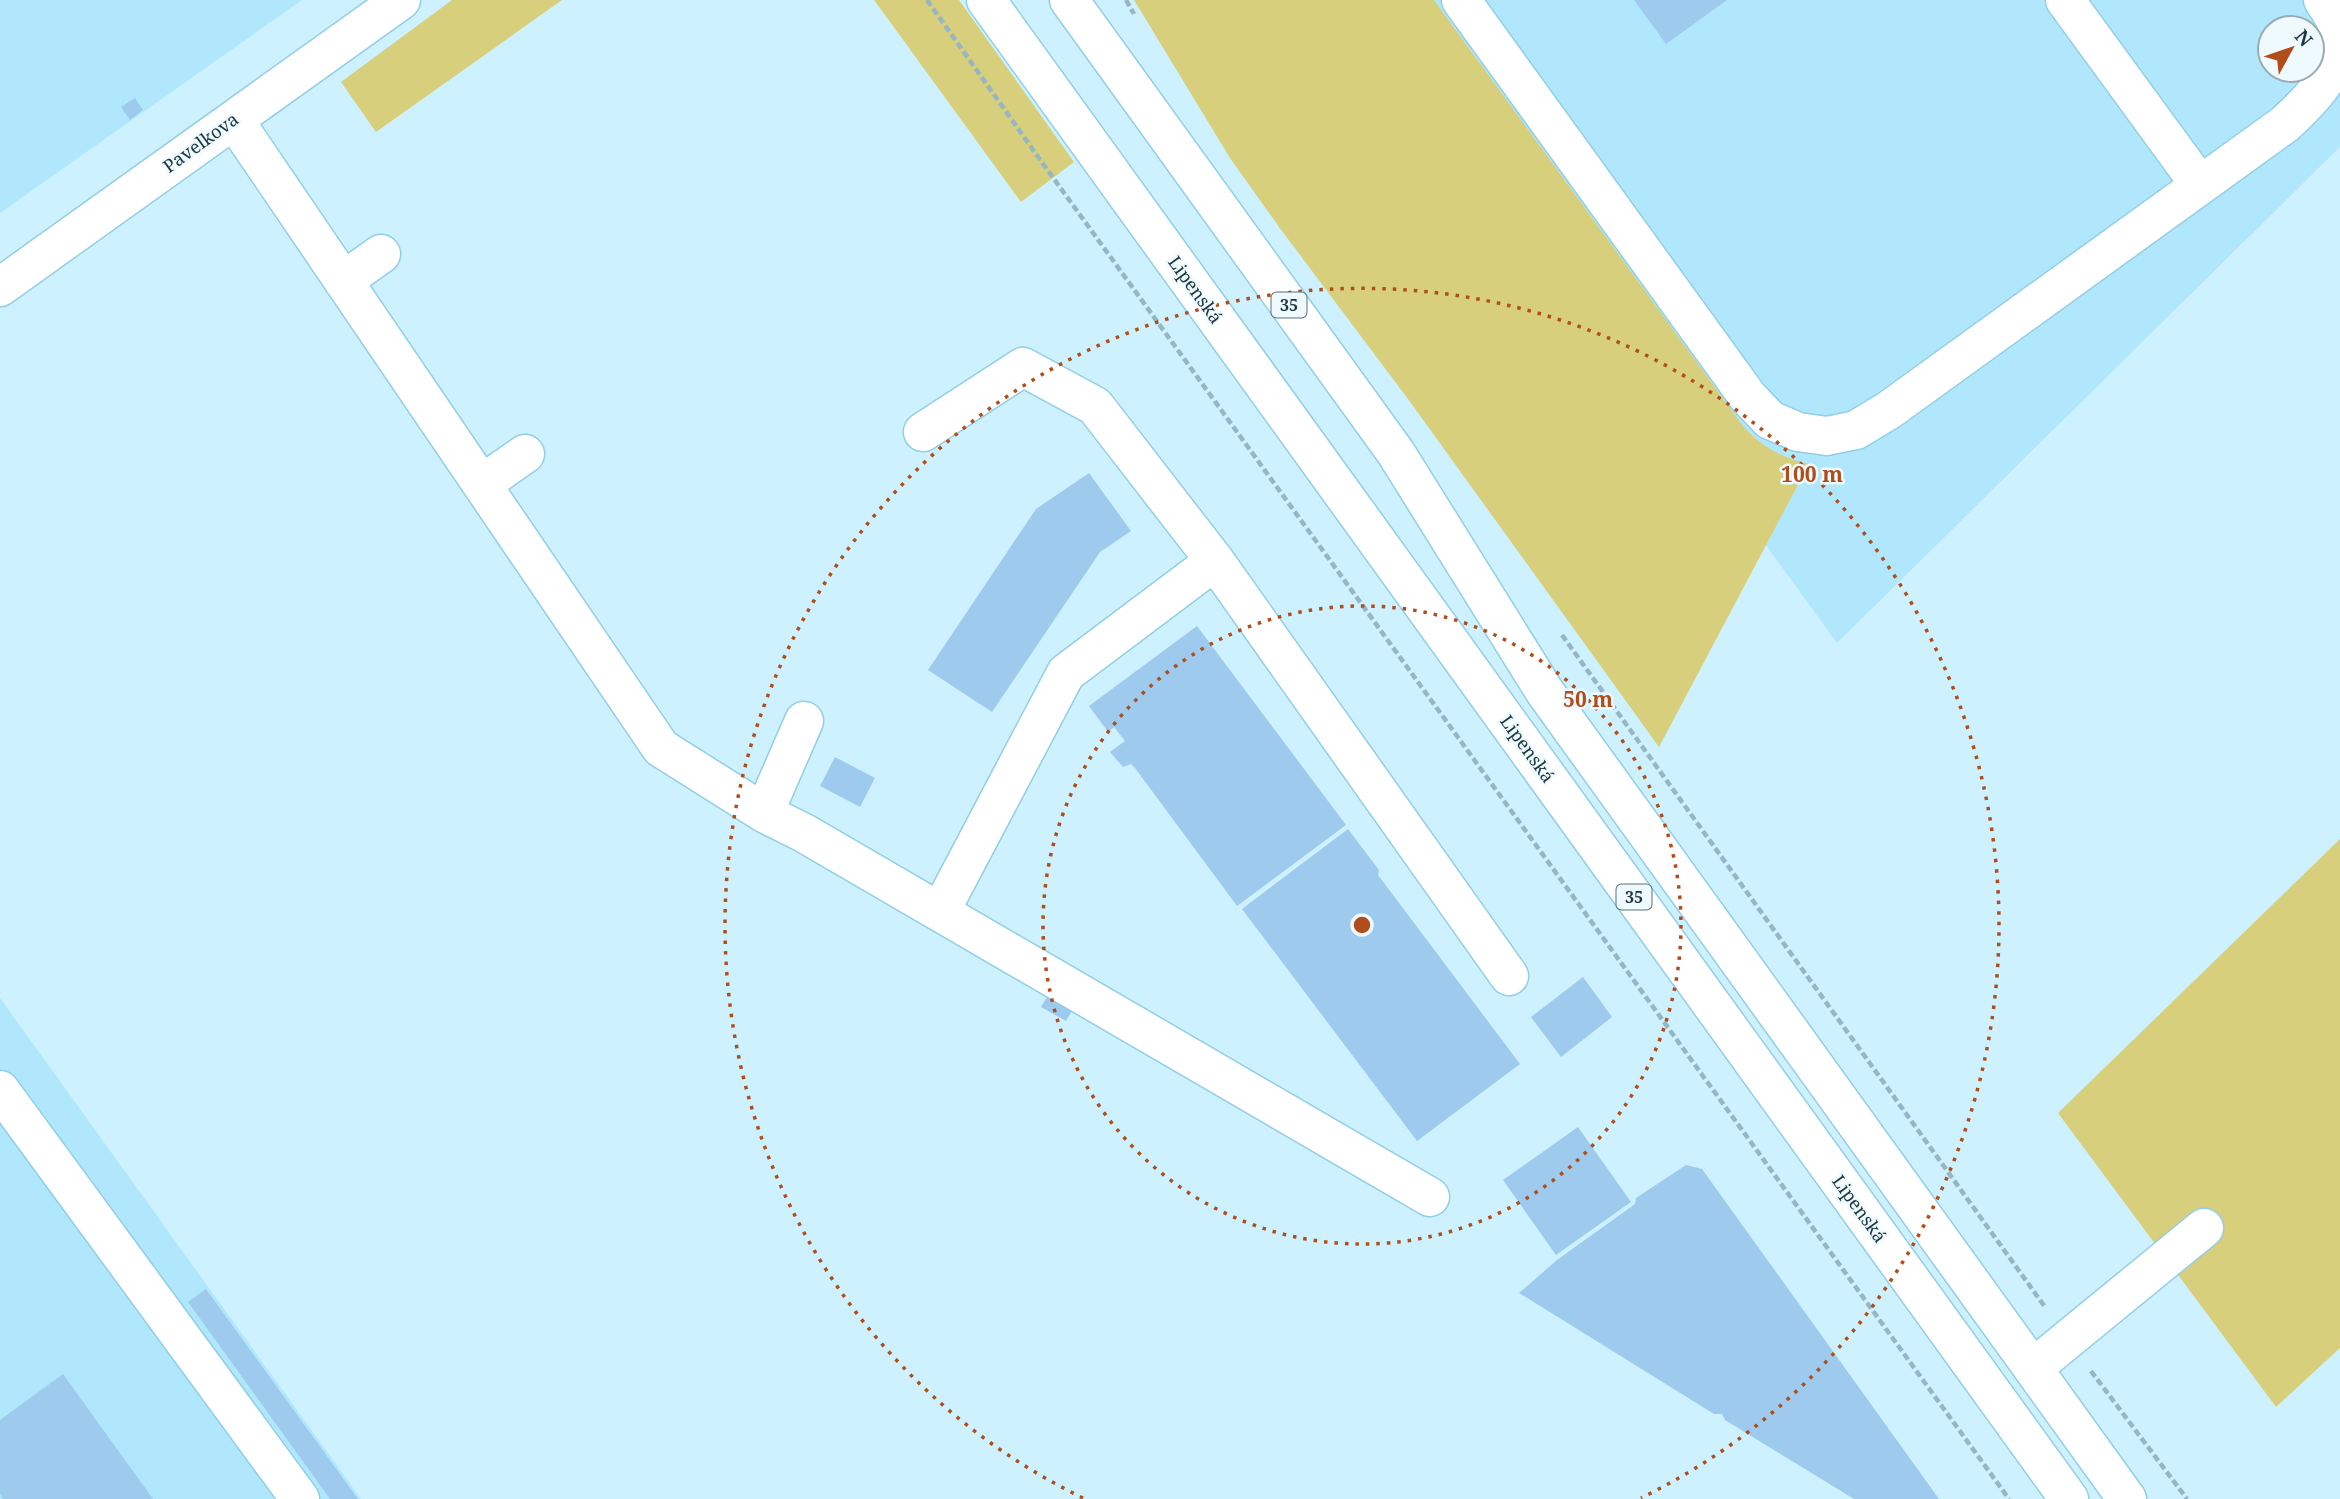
<svg xmlns="http://www.w3.org/2000/svg" width="2340" height="1499" viewBox="0 0 2340 1499" font-family="'Noto Serif',serif">
  <style>
    .built { fill: #b0e7fc; fill-rule: evenodd }
    .green { fill: #d8cf7c }
    .building { fill: #9ecaee }
    .lines { fill: none; stroke-linecap: round; stroke-linejoin: round }
    .minor-casing { stroke: #92cee4; stroke-width: 41 }
    .major-casing { stroke: #92cee4; stroke-width: 41 }
    .path { stroke: #95b6c2; stroke-width: 4.5; stroke-dasharray: 7 3.5; stroke-linecap: butt }
    .minor { stroke: #fff; stroke-width: 38 }
    .major { stroke: #fff; stroke-width: 38 }
    .ring { fill: none; stroke: #b14d1a; stroke-width: 3.5; stroke-dasharray: 3.5 7 }
    .labels { text-anchor: middle; stroke-width: 5; stroke-linejoin: round; paint-order: stroke }
    .shield { fill: #eefafe; stroke: #5b7078; stroke-width: 2 }
    .shield-label { font-size: 16px; font-weight: bold; fill: #1c353e }
    .street-label { font-size: 18px; fill: #1c353e; stroke: #eefafe }
    .centre { fill: #b14d1a; stroke: #eefafe; stroke-width: 3.5 }
    .ring-label { font-size: 21px; text-anchor: middle; font-weight: bold; fill: #b14d1a; stroke: #eefafe; stroke-width: 5; stroke-linejoin: round; paint-order: stroke }
  </style>
  <rect width="100%" height="100%" fill="#cdf1ff"/>
  <path class="built" d="M0 0H302L0 213Z
    M1370 0H2340V147L1837 643ZM2270 28H2312V70H2270Z
    M0 998 361 1499H0Z"/>
  <path class="green" d="M452 0H562L376 132 341 82Z
    M874 0H959L1074 162 1021 202Z
    M1134 0H1434L1743 426C1761 446 1782 458 1809 464L1659 747 1408 399 1279 227 1230 158Z
    M2340 839V1348L2276 1407 2058 1113Z"/>
  <path class="building" d="M1634 0H1727L1666 44Z
    M135 98 143 110 130 120 121 107Z
    M1089 473 1131 531 1100 552 992 712 928 670 1036 509Z
    M1197 626 1346 825 1237 906 1135 768 1131 764 1123 767 1110 752 1125 741 1114 727 1108 732 1089 706Z
    M835 757 875 778 860 807 820 786Z
    M1348 829 1379 870 1378 875 1520 1064 1417 1141 1242 909Z
    M1583 977 1612 1017 1561 1057 1531 1017Z
    M1055 983 1080 997 1066 1021 1041 1007Z
    M1578 1127 1631 1202 1556 1255 1503 1180Z
    M1686 1165 1702 1169 1939 1499H1854L1725 1420 1722 1414H1714L1519 1293 1557 1260 1635 1204 1636 1198Z
    M206 1289 358 1499H330L188 1302Z
    M63 1374 153 1499H3L0 1494V1420Z"/>
  <g class="lines">
    <g class="minor-casing">
      <path id="minor" d="M1461 0 1748 397 1770 420 1798 432 1827 436 1856 430 1889 410 2285 124C2310 101 2340 72 2340 34 2338 22 2330 10 2323 0
        M2065 0 2200 185
        M234 120 661 748 764 813 804 833 1430 1197
        M343 281 381 254
        M0 287 401 0
        M923 432 1023 367 1095 406 1215 561 1066 673 940 912
        M482 484 525 454
        M1215 561 1509 976
        M764 813 804 721
        M0 1090 300 1499
        M2033 1368 2204 1228"/>
    </g>
    <g class="major-casing">
      <path id="major" d="M986 0 2069 1499
        M1069 0 1396 453 1545 692 2127 1499"/>
    </g>
    <path class="path" d="M927 0 1041 161 2009 1499
      M1126 0 1134 14
      M1562 635 2045 1307
      M2091 1371 2187 1499"/>
    <use href="#minor" class="minor"/>
    <use href="#major" class="major"/>
  </g>
  <g class="ring">
    <circle cx="1362" cy="925" r="319"/>
    <path d="M1083 1498A637 637 0 1 1 1641 1498"/>
  </g>
  <g class="labels">
    <g class="shield">
      <rect x="1271.5" y="292.5" width="35" height="25" rx="5"/>
      <rect x="1616.5" y="884.5" width="35" height="25" rx="5"/>
    </g>
    <g class="shield-label">
      <text x="1289" y="311">35</text>
      <text x="1634" y="903">35</text>
    </g>
    <g class="street-label">
      <text transform="translate(201 143) rotate(-36)" y="6">Pavelkova</text>
      <text transform="translate(1195 290) rotate(54)" y="6">Lipenská</text>
      <text transform="translate(1527 749) rotate(54)" y="6">Lipenská</text>
      <text transform="translate(1859 1209) rotate(54)" y="6">Lipenská</text>
    </g>
  </g>
  <circle cx="1362" cy="925" r="10" class="centre"/>
  <g class="ring-label">
    <text x="1812" y="482">100 m</text>
    <text x="1588" y="707">50 m</text>
  </g>
  <g transform="translate(2291 49) rotate(50)"><circle r="33" fill="#eefafe" stroke="#9aabb1" stroke-width="2"/>
  <path d="M0-5L12 26L0 18L-12 26Z" fill="#b14d1a"/>
  <text y="-10" font-size="19" font-weight="bold" text-anchor="middle" fill="#1c353e">N</text>
  </g>
</svg>
